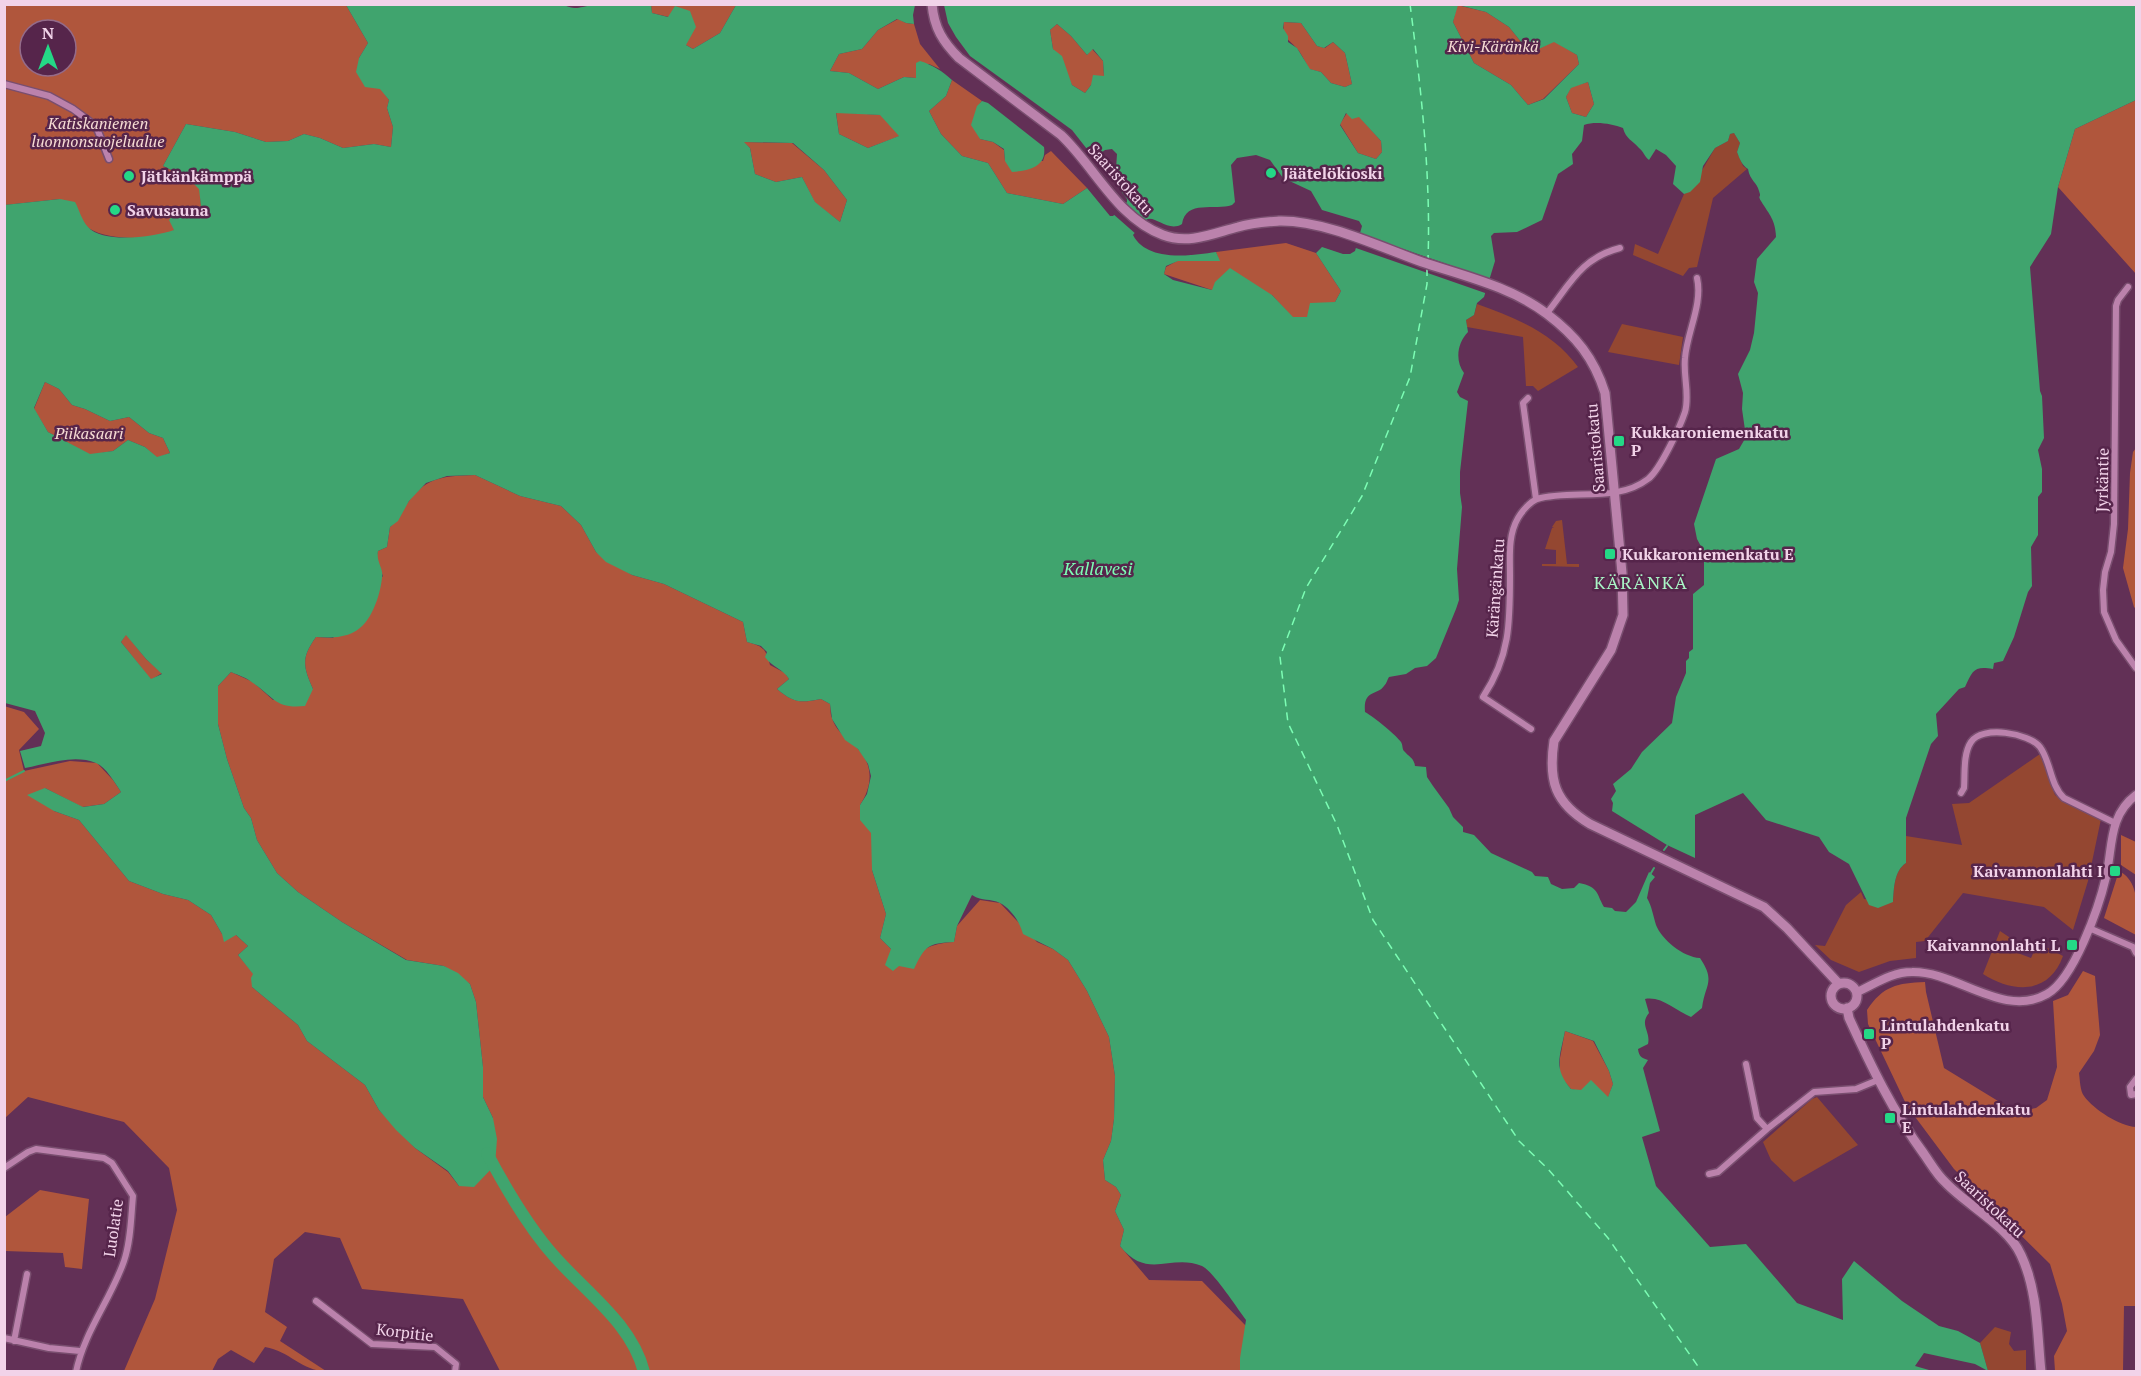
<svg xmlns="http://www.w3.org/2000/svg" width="2141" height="1376" viewBox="0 0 2141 1376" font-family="'PT Serif',serif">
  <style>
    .green { fill: #944731 }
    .forest { fill: #b0563c; fill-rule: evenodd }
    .water { fill: #40a46e; fill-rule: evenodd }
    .pier { fill: #623056 }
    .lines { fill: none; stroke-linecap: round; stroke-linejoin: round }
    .stream { stroke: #40a46e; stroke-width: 2 }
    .river { stroke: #40a46e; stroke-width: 12 }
    .ferry { stroke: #7cfdb4; stroke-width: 1.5; stroke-dasharray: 8 6; stroke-linecap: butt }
    .minor-casing { stroke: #794e6f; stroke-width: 9 }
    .tertiary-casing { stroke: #794e6f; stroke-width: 11 }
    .secondary-casing { stroke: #794e6f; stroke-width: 12 }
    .minor { stroke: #bb82ac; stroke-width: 6 }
    .tertiary { stroke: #bb82ac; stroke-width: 8 }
    .secondary { stroke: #bb82ac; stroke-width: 9 }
    .poi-dot { fill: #24d886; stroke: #56254b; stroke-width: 2 }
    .labels { text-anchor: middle; stroke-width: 5; stroke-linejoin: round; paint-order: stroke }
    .park-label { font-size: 16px; font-style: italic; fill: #f6dcd4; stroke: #56254b }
    .poi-label { font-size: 16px; font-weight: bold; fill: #f2d3e9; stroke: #56254b; text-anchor: start }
    .street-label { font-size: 16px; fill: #f2d3e9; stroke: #56254b }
    .water-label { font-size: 18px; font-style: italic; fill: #7cfdb4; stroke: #56254b }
    .neighbourhood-label { font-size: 18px; letter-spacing: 1.5px; fill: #a9f6c6; stroke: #56254b }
  </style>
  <rect width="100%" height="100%" fill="#623056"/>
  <path class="green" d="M1734 133 1740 143 1737 152 1743 166 1747 169 1713 198 1697 267 1689 268 1683 276 1633 255 1635 244 1658 254 1684 194 1690 191 1715 148 1728 141 1730 134Z
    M1477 304C1514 317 1554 333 1578 367L1538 391 1533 386H1526L1523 337 1467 327 1466 320 1474 315Z
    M1622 324 1683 337 1679 365 1608 352Z
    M1562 520 1567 564H1579V567L1542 566V564H1556V550L1545 549 1552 528H1554L1552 527 1556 521Z
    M2040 754 2055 795 2065 802 2101 819 2088 881 2073 930 2044 907 1963 893 1925 941 1916 942V958L1890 961 1859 972 1831 960 1815 945 1825 946 1846 905 1861 892 1864 899 1893 902C1894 888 1894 871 1906 863V836L1962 845 1952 804 1969 803Z
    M2000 931 2018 943 2015 952 2031 958 2038 943 2063 956C2049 995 2013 993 1983 974Z
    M1817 1097 1858 1145 1794 1182 1771 1160 1763 1142 1812 1099Z
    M1995 1327 2011 1332 2009 1344 2014 1351 2026 1350V1371H1988L1980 1343Z"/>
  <path class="forest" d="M4 5H346L368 43 359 58 389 100 387 108 393 127 391 147 374 144 343 148 320 138 304 134 288 141 266 142 235 132 186 124 163 166 188 178 200 189 201 206C189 213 182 225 173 231 154 241 108 240 90 229 79 222 70 209 60 199L5 205ZM30 30H66V66H30Z
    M651 5H736L720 33 693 49 686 45 669 17 652 13Z
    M1457 5 1486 12 1509 27 1530 53 1554 41 1577 55 1579 64 1543 99 1528 105 1511 85 1474 63 1453 22Z
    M898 19 906 23 914 24 920 44 940 69 929 64H916V78L904 77 878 89 849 73 830 71 839 54 862 49 878 30Z
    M1284 22 1301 23 1317 46 1325 48 1333 42 1345 53 1352 84 1345 87 1331 83 1321 72 1309 69C1306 63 1303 57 1299 51 1291 40 1281 39 1284 22Z
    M1057 24 1071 36 1087 55 1092 49 1103 61 1104 76 1091 85 1085 93 1072 85 1053 49 1050 30Z
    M952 80 982 101C972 112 977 125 980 139L993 142 1004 150 1005 161H1043L1045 155 1051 151 1087 188 1063 204 1007 193 988 163 962 156 941 134 929 111 946 96Z
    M1588 82 1594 104 1586 117 1572 113 1566 97 1571 87Z
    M2136 100V274L2058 187 2075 129Z
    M836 112 881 115 900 136 868 148 839 134Z
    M1347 113 1359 116 1381 141 1382 152 1376 159 1358 153 1340 124Z
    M743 142 792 143 824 170 847 200 840 222 815 203 802 177 776 182 755 174 750 148Z
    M1286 243 1316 253 1341 291 1335 302 1307 317H1292L1272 295 1212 290 1164 274 1166 267 1177 261H1219L1216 252Z
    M45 382 59 389 72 405 85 409 110 421 129 417 149 433 163 438 170 453 157 458 145 447 128 440 113 451 90 455 48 432 34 409Z
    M2136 448V609L2134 607 2123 568 2128 529 2130 473 2133 452Z
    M475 475 520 496 561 506 581 525 596 552 632 575 664 584 743 622 747 642C763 646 766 649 770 665L785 673 789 679 777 689C794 703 800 703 821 699L830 704C831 709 830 714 832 718 837 734 850 739 859 750 874 767 872 787 860 805L872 833V870L886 914 880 938 891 949 899 966C919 952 929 943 954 942L957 926 980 900 1000 903 1037 942 1053 949 1068 960 1087 991 1109 1037 1115 1076 1114 1119 1111 1141 1103 1160 1105 1180 1116 1187 1121 1195 1115 1211 1124 1230 1120 1246 1149 1280 1202 1281 1247 1327 1254 1371H500L463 1299 362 1289 340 1238 305 1232 274 1259 265 1312 287 1327 280 1341 326 1371C301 1371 290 1351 265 1347L254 1363 231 1350 218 1359 212 1371H124L155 1299 177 1210 169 1168 124 1122 28 1097 5 1118 4 706 24 712 39 729 19 750 24 771 70 761 97 763 113 780 121 792 104 804 82 807 45 788 54 811 79 820 129 881 163 894 188 900 211 915 222 934 236 935 248 946 238 955 254 974 252 987 298 1025 307 1041 365 1085 379 1110 415 1148 448 1172 459 1186 493 1118 483 1097V1067L476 1002 470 984 444 966 407 960 342 922 298 892 277 873 257 840 251 818 244 808 227 759 218 724V686L231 672 253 682 273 700 313 689C303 666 301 658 316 637L333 638 383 576 376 559 378 551 387 547 390 527C399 519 402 510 409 501 427 476 447 476 475 475Z
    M126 634 146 659 162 673 151 680 121 642Z
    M2121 835 2136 842V875L2121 865Z
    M2119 871C2141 882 2137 912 2136 935L2104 918Z
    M2083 971 2095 976 2100 1035 2094 1051 2079 1073C2080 1080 2080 1091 2084 1096 2094 1110 2120 1126 2136 1127V1306H2124L2123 1371H2055L2054 1356 2067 1331 2062 1304 2050 1264 1954 1169 1907 1106 1868 1024 1867 1010C1883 986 1897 983 1925 982L1926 992 1944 1068 2016 1112 2036 1108 2047 1100 2057 1067 2053 1001 2068 995Z
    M1565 1031 1593 1041 1609 1071 1613 1084 1608 1098 1571 1089 1560 1076V1058Z
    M40 1190 89 1199 82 1269 65 1267 63 1253 5 1251V1217Z"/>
  <path class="water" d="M561 4C577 11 578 7 593 5 612 2 633 5 651 4L652 13 668 17 675 6 690 11 696 27 686 45 693 49 720 33 736 5H915L913 15 914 24 906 23 897 19 878 30 862 49 839 54 830 71 849 73 878 89 904 77 916 78V63L920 61C933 65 942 71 952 80L946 96 929 111 941 134 962 156 988 163 1007 193 1063 204 1087 188 1110 216H1113L1127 202V199L1109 175 1116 169 1117 154 1112 149 1105 150 1094 158 1072 130 970 56 956 37 948 23 944 5H2136V100L2075 129 2058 187 2051 234 2030 267 2040 391 2042 396 2044 438 2038 450 2042 469V492L2038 497V535L2031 547 2032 586 2028 592 2014 637 2003 661 1994 663 1993 669C1974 666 1973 670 1965 687L1959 689 1936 714 1938 736 1931 744 1906 818V863C1894 871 1894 888 1893 902L1878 908 1869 905 1849 864 1829 852 1819 837 1766 820 1743 793 1695 815V858L1667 845 1612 811 1613 803 1611 799 1616 791 1613 784 1631 769 1642 752 1672 723 1676 697 1686 673V661L1689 658V652L1693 649V594L1704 585V552L1697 539 1694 524 1716 459 1739 449 1746 437 1742 409 1743 393 1738 374 1750 350 1754 333 1758 293 1754 282 1757 259 1776 237C1775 219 1770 216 1761 201 1757 194 1762 199 1759 191 1757 182 1750 181 1748 169 1742 165 1740 160 1737 152L1740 143 1734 133 1730 134 1728 141 1715 148 1703 166 1700 182 1690 192 1684 194 1673 184 1676 166 1666 155 1656 149 1649 160C1644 156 1644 152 1639 148 1632 140 1626 139 1623 128 1612 124 1596 121 1584 125L1582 141 1572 154 1573 164 1558 174 1542 220 1517 232 1494 233 1491 236 1495 261 1484 297 1477 303 1474 315 1466 320 1468 332C1457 343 1455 361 1464 373L1457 392 1460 397 1468 401 1460 472V493L1462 507 1457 569 1459 600 1456 609 1436 658 1427 666 1415 668 1406 674 1389 677C1387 680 1387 683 1384 686 1377 696 1363 689 1365 712 1374 717 1396 735 1401 742 1403 745 1402 749 1404 751 1409 757 1414 758 1415 766L1426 767 1427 777 1433 786 1449 808 1453 817 1463 827V832L1474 835 1491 853 1532 872 1535 876 1548 877 1551 884 1562 889 1574 888 1579 883C1599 887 1596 893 1604 907L1612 908 1615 911 1626 912 1636 902 1649 872 1655 877 1650 883 1647 898C1652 907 1653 915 1656 925 1662 940 1683 957 1700 958 1716 982 1705 984 1702 1008L1691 1017C1676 1011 1662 996 1645 999L1649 1013C1639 1025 1651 1031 1648 1044L1638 1049C1639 1057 1642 1058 1648 1060L1643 1068 1660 1131 1642 1137 1656 1186 1710 1247 1746 1244 1797 1303 1843 1320 1842 1279 1854 1261 1902 1301 1939 1326 1958 1331 1980 1343 1988 1371 1975 1364 1924 1353 1915 1366 1929 1370 1928 1371H1243L1240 1370V1358L1246 1320C1237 1308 1213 1271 1202 1266 1170 1253 1148 1281 1120 1246L1124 1230 1115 1211 1121 1195 1116 1187 1105 1180 1103 1160 1111 1141 1114 1119 1115 1076 1109 1037 1087 991 1068 960 1053 949 1023 934C1020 922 1011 909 1000 903 990 898 983 902 972 895L957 926 954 942C928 943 925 946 914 969L899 966 893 971 885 965 891 949 880 938 886 914 872 870 871 833 860 820V805L867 794 871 776 868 764 858 749 845 740 832 719 830 704 821 699C799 703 794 703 777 689L789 679C783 669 772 667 765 657L767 652 761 646 747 642 743 622 664 584 632 575 606 562 596 552 581 525 561 506 520 496 475 475 447 476 426 483 409 501 398 521 390 527 387 547 378 551C376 563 384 568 382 578 380 596 371 624 354 632 343 638 329 638 316 637 301 658 303 666 313 689L305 706C275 709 274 697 253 683 247 678 238 675 231 672L218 686V724L227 759 244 808 251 818 257 840 277 873 298 892 342 922 406 960 444 966 458 973 470 984 476 1002 483 1067V1097L493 1118 497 1139 495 1165 474 1187 459 1186 448 1171 415 1148 396 1130 379 1110 365 1085 307 1041 298 1025 252 987 251 978 253 974 238 955 248 946 236 935 224 942 222 934 211 915 188 900 163 894 129 881 79 820 54 811 27 795 45 788 83 807 104 804 121 792C115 783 106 767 96 763 74 754 47 764 25 768L20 751 41 746 45 733 35 711 5 703 4 205 60 199 75 202C79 209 82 221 88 227 103 244 154 237 174 230L169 220 175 213 190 212 201 206 199 189 188 178 163 166 186 124 235 132 266 142 288 141 304 134 320 138 343 148 374 144 391 147 393 127 387 108 389 100 380 89 365 87 356 72 359 58 368 43 346 5ZM1458 5 1486 12 1509 27 1530 53 1554 42 1577 55 1579 64 1544 99 1528 105 1511 85 1474 63 1453 22ZM1284 22 1301 23 1317 46 1324 48 1333 42 1345 53 1352 84 1345 87 1331 83 1321 72 1310 69 1297 48 1288 42V36L1283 28ZM1057 24 1071 36 1087 55 1093 49 1103 61 1104 76 1093 75 1091 85 1085 93 1072 85 1062 56 1053 49 1050 30ZM1588 82 1594 104 1586 117 1572 113 1566 97 1571 88ZM836 113 880 115 899 136 868 148 839 134ZM1346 113 1352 119 1359 117 1381 141 1382 152 1376 159 1358 153 1340 125ZM744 142 793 143 824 170 847 200 840 222 815 202 802 177 776 182 755 174 750 148ZM1256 155 1270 160 1283 178 1311 191 1322 210 1359 221 1362 226 1355 251 1350 254H1343L1322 247 1316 253 1341 291 1335 302 1310 303 1307 317H1293L1272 295 1230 268 1215 282 1212 290 1173 280 1164 274 1166 266 1178 261H1220L1216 252C1190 256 1147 262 1133 235 1137 231 1141 224 1146 220 1154 214 1168 233 1182 224 1186 199 1215 211 1232 205L1235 202 1231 165 1237 158ZM45 382 59 389 72 405 85 409 110 421 129 417 149 433 163 438 170 453 157 457 145 447 128 440 113 451 90 454 48 432 34 408ZM126 635 146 659 162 674 151 679 121 642ZM1565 1031 1594 1041 1609 1071 1613 1084 1608 1097 1591 1080 1581 1090 1571 1089C1553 1068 1560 1057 1565 1031Z
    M982 101 988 103 1044 147C1047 167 1028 171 1012 172L1005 161 1004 149 993 142 980 139 971 125 977 106Z"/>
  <path class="pier" d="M1124 201 1147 223 1137 235 1112 213Z
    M1357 233 1493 280 1488 294 1353 247Z"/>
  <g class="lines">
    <path class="stream" d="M4 781 24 771
      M1664 850 1667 846
      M1651 873 1654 868"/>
    <path class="river" d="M487 1153C505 1187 530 1229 555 1257 586 1292 632 1324 644 1372"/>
    <path class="ferry" d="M1410 4C1421 89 1431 175 1428 260
      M1427 268V284L1410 377 1362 496 1306 588 1280 657 1288 723 1337 825 1373 920 1519 1141 1548 1169 1608 1238 1702 1372"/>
    <g class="minor-casing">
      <path id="minor" d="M4 84 49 96 73 109 96 126 109 159
        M2128 287 2118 300 2116 306 2114 524 2111 552 2105 572 2103 590 2104 612 2116 640 2136 668
        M1547 313C1570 284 1581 258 1620 248
        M1528 398 1523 403 1536 499
        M1531 729 1483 697C1510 656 1510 623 1510 575 1510 556 1508 535 1518 518 1522 511 1530 502 1537 499 1572 489 1617 503 1648 479 1660 470 1680 427 1685 412 1690 394 1683 377 1685 358 1687 332 1703 304 1697 278
        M1961 793 1964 788C1965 774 1963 754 1971 742 1982 725 2029 733 2040 747 2051 762 2050 785 2064 798L2115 823
        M2089 928 2133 947 2136 953
        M1746 1064 1757 1118 1767 1129
        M2136 1079 2130 1087 2131 1095 2136 1094
        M4 1168 28 1152 36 1149 104 1158 112 1163 133 1196C131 1217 131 1241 124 1261 111 1299 84 1332 76 1372
        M1709 1174 1718 1172 1767 1129 1814 1092 1856 1089 1878 1080
        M316 1301 372 1344 435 1347 456 1364 455 1372
        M4 1338 49 1348 80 1351
        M14 1341 27 1274"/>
    </g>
    <g class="tertiary-casing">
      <path id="tertiary" d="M1857 992C1875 984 1891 972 1912 972 1957 971 2003 1019 2047 994 2074 979 2099 907 2106 877 2113 847 2108 816 2136 795"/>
    </g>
    <g class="secondary-casing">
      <path id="secondary" d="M932 4C934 28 943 42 959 58L1061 135C1095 167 1117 218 1163 235 1189 245 1214 233 1238 227 1251 223 1266 222 1279 221 1324 220 1380 247 1422 262 1464 276 1512 287 1547 314 1576 336 1594 358 1605 393L1622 573 1623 615 1611 650 1554 741C1548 781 1555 803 1590 824L1764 907 1787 928 1839 984
        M1831 996a13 13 0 1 1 26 0a13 13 0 1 1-26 0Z
        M1847 1008 1849 1018C1871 1066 1893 1112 1924 1154 1931 1164 1937 1175 1946 1183 1968 1206 2008 1226 2021 1255 2038 1291 2037 1333 2041 1372"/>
    </g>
    <use href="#minor" class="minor"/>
    <use href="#tertiary" class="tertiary"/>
    <use href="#secondary" class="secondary"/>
  </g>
  <g class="poi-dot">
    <circle cx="1271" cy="173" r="6"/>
    <circle cx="129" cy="176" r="6"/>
    <circle cx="115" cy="210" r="6"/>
    <rect x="1613" y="435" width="12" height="12" rx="3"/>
    <rect x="1604" y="548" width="12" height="12" rx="3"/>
    <rect x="2109" y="865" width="12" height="12" rx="3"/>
    <rect x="2066" y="939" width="12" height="12" rx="3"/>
    <rect x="1863" y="1028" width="12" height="12" rx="3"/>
    <rect x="1884" y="1112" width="12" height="12" rx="3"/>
  </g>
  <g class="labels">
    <g class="park-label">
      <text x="1493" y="52">Kivi-Käränkä</text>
      <text x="98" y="129">Katiskaniemen<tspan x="98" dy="18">luonnonsuojelualue</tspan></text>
      <text x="89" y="439">Piikasaari</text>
    </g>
    <g class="poi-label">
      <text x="1283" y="179">Jäätelökioski</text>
      <text x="141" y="182">Jätkänkämppä</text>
      <text x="127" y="216">Savusauna</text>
      <text x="1631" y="438">Kukkaroniemenkatu<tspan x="1631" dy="18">P</tspan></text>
      <text x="1622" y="560">Kukkaroniemenkatu E</text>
      <text x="2103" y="877" text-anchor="end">Kaivannonlahti I</text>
      <text x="2060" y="951" text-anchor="end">Kaivannonlahti L</text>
      <text x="1881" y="1031">Lintulahdenkatu<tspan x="1881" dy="18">P</tspan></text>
      <text x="1902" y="1115">Lintulahdenkatu<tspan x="1902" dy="18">E</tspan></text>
    </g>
    <g class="street-label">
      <text transform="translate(1121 179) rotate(48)" y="6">Saaristokatu</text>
      <text transform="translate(1595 448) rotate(-95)" y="6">Saaristokatu</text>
      <text transform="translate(2102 480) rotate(-89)" y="6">Jyrkäntie</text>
      <text transform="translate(1495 588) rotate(-86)" y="6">Kärängänkatu</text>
      <text transform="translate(1990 1204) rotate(43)" y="6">Saaristokatu</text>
      <text transform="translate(113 1228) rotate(-82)" y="6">Luolatie</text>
      <text transform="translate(405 1332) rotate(7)" y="6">Korpitie</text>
    </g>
    <g class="water-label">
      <text x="1098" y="575">Kallavesi</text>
    </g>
    <g class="neighbourhood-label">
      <text x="1641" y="589">KÄRÄNKÄ</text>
    </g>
  </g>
  <rect width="2141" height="1376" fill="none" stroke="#f2d3e9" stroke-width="12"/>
  <g transform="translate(48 48)"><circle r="28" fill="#56254b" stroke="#946b8a" stroke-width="1.5"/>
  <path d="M0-4.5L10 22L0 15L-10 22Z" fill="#24d886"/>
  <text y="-9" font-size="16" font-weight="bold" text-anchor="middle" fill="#f2d3e9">N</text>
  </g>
</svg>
